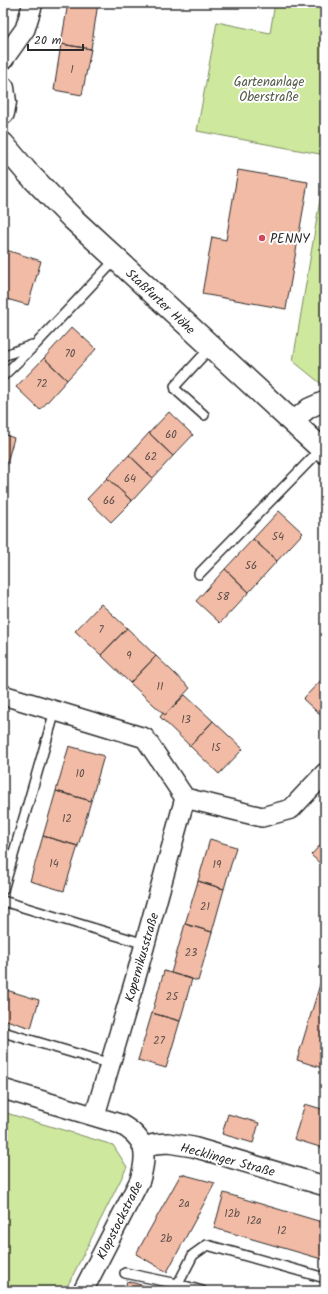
<svg xmlns="http://www.w3.org/2000/svg" width="328" height="1294" viewBox="0 0 328 1294" font-family="Kalam,sans-serif">
  <style>
    .green { fill: #cee89e; stroke: #7c8a64 }
    .building { fill: #f2bba6; stroke: #2b2b2b }
    .lines { fill: none; stroke-linecap: round; stroke-linejoin: round }
    .service-casing { stroke: #2b2b2b; stroke-width: 12 }
    .minor-casing { stroke: #2b2b2b; stroke-width: 22 }
    .secondary-casing { stroke: #2b2b2b; stroke-width: 25 }
    .service { stroke: #fff; stroke-width: 9 }
    .minor { stroke: #fff; stroke-width: 19 }
    .secondary { stroke: #fff; stroke-width: 22 }
    .poi-dot { fill: #d1495b; stroke: #fff; stroke-width: 1.5 }
    .labels { text-anchor: middle; stroke-width: 4; stroke-linejoin: round; paint-order: stroke }
    .number-label { font-size: 11px; fill: #5d4f4a }
    .park-label { font-size: 13px; fill: #545a48; stroke: #fff }
    .poi-label { font-size: 13px; fill: #2b2b2b; stroke: #fff; text-anchor: start }
    .street-label { font-size: 13px; fill: #2b2b2b; stroke: #fff }
  </style>
  <rect width="100%" height="100%" fill="#fff"/>
  <filter id="ink" filterUnits="userSpaceOnUse"><feTurbulence type="fractalNoise" baseFrequency=".025" numOctaves="2"/><feDisplacementMap in="SourceGraphic" scale="8" xChannelSelector="R" yChannelSelector="G"/><feConvolveMatrix kernelMatrix="1 2 1 2 8 2 1 2 1" color-interpolation-filters="sRGB"/></filter>
  <g filter="url(#ink)">
    <path class="green" d="M275 3H325V155L197 131 217 22 270 33Z
      M325 170V387L293 361Z
      M3 1112 113 1145 127 1167 65 1291H3Z"/>
    <path class="building" d="M68 3H98L91 49 61 44Z
      M61 44 91 49 82 95 54 90Z
      M238 170 308 182 286 309 202 294 212 237 226 240Z
      M3 249 41 261 28 305 3 298Z
      M72 327 96 349 67 380 44 358Z
      M44 358 67 380 40 410 16 387Z
      M169 412 193 435 173 456 149 433Z
      M149 433 173 456 153 478 129 455Z
      M3 434 14 438 3 477Z
      M129 455 153 478 132 501 107 478Z
      M107 478 132 501 111 522 87 499Z
      M279 511 303 533 277 561 253 539Z
      M253 539 277 561 249 592 225 569Z
      M225 569 249 592 220 623 196 601Z
      M101 604 127 628 101 655 75 631Z
      M127 628 156 656 130 683 101 655Z
      M156 656 190 688 165 715 130 683Z
      M325 676V719L303 699Z
      M185 695 213 721 190 746 160 717 163 713 165 715Z
      M213 721 243 749 219 774 190 746Z
      M69 746 104 756 91 801 56 791Z
      M56 791 91 801 78 846 43 836Z
      M43 836 78 846 64 891 30 881Z
      M210 839 236 847 224 889 198 881Z
      M325 840V868L311 855Z
      M198 881 224 889 212 932 185 924Z
      M185 924 212 932 198 981 171 973Z
      M325 968V1069L297 1060Z
      M164 971 192 979 180 1021 152 1013Z
      M3 989 39 1000 31 1028 3 1019Z
      M152 1013 180 1021 166 1068 138 1060Z
      M305 1104 325 1110V1142L323 1148 294 1139Z
      M228 1114 259 1123 253 1143 222 1134Z
      M181 1174 215 1183 167 1272 136 1254Z
      M224 1193 325 1223V1260L214 1228Z
      M127 1281 163 1291H124Z"/>
    <g class="lines">
      <g class="service-casing">
        <path id="service" d="M3 356 32 345
          M3 376 36 344 116 259
          M204 415 176 390 175 386 211 347
          M199 574 321 449
          M3 890 55 711
          M3 901 145 944
          M3 1032 111 1064
          M125 1273 178 1284 202 1291
          M176 1291 178 1284 193 1255 207 1245 325 1278"/>
      </g>
      <g class="minor-casing">
        <path id="minor" d="M3 60 25 29 33 3
          M292 422 309 408 325 401
          M3 695 145 738 185 798 137 973 95 1115
          M185 798 262 817 291 809 325 773
          M3 1089 120 1124C146 1138 148 1153 140 1180L83 1291
          M143 1147 155 1144 168 1143 193 1147 325 1186"/>
      </g>
      <g class="secondary-casing">
        <path id="secondary" d="M3 88 5 102 3 113
          M3 144 26 171 73 219 325 452"/>
      </g>
      <use href="#service" class="service"/>
      <use href="#minor" class="minor"/>
      <use href="#secondary" class="secondary"/>
    </g>
  </g>
  <circle class="poi-dot" cx="262" cy="238" r="4"/>
  <g class="labels">
    <g class="number-label">
      <text x="72" y="73">1</text>
      <text x="70" y="357">70</text>
      <text x="42" y="387">72</text>
      <text x="171" y="438">60</text>
      <text x="151" y="460">62</text>
      <text x="130" y="482">64</text>
      <text x="109" y="504">66</text>
      <text x="278" y="540">54</text>
      <text x="251" y="569">56</text>
      <text x="223" y="600">58</text>
      <text x="101" y="633">7</text>
      <text x="129" y="659">9</text>
      <text x="160" y="690">11</text>
      <text x="186" y="723">13</text>
      <text x="216" y="751">15</text>
      <text x="80" y="777">10</text>
      <text x="67" y="822">12</text>
      <text x="54" y="867">14</text>
      <text x="217" y="868">19</text>
      <text x="205" y="910">21</text>
      <text x="191" y="956">23</text>
      <text x="172" y="1000">25</text>
      <text x="159" y="1044">27</text>
      <text x="184" y="1207">2a</text>
      <text x="232" y="1217">12b</text>
      <text x="254" y="1224">12a</text>
      <text x="282" y="1234">12</text>
      <text x="166" y="1242">2b</text>
    </g>
    <g class="park-label">
      <text x="269" y="86">Gartenanlage<tspan x="269" dy="15">Oberstraße</tspan></text>
    </g>
    <g class="poi-label">
      <text x="270" y="243">PENNY</text>
    </g>
    <g class="street-label">
      <text transform="translate(161 301) rotate(43)" y="5">Staßfurter Höhe</text>
      <text transform="translate(141 957) rotate(-74)" y="5">Kopernikusstraße</text>
      <text transform="translate(228 1159) rotate(15)" y="5">Hecklinger Straße</text>
      <text transform="translate(119 1220) rotate(-63)" y="5">Klopstockstraße</text>
    </g>
  </g>
  <rect width="328" height="1294" fill="none" stroke="#fff" stroke-width="16"/>
  <rect x="8" y="8" width="312" height="1278" fill="none" stroke="#2b2b2b" stroke-width="1.5" filter="url(#ink)"/>
  <path d="M28 44v6h55v-6" fill="none" stroke="#2b2b2b" stroke-width="2"/>
  <text x="34" y="44" font-size="12" fill="#2b2b2b" stroke="#ffffff" stroke-width="3" paint-order="stroke">20 m</text>
</svg>
